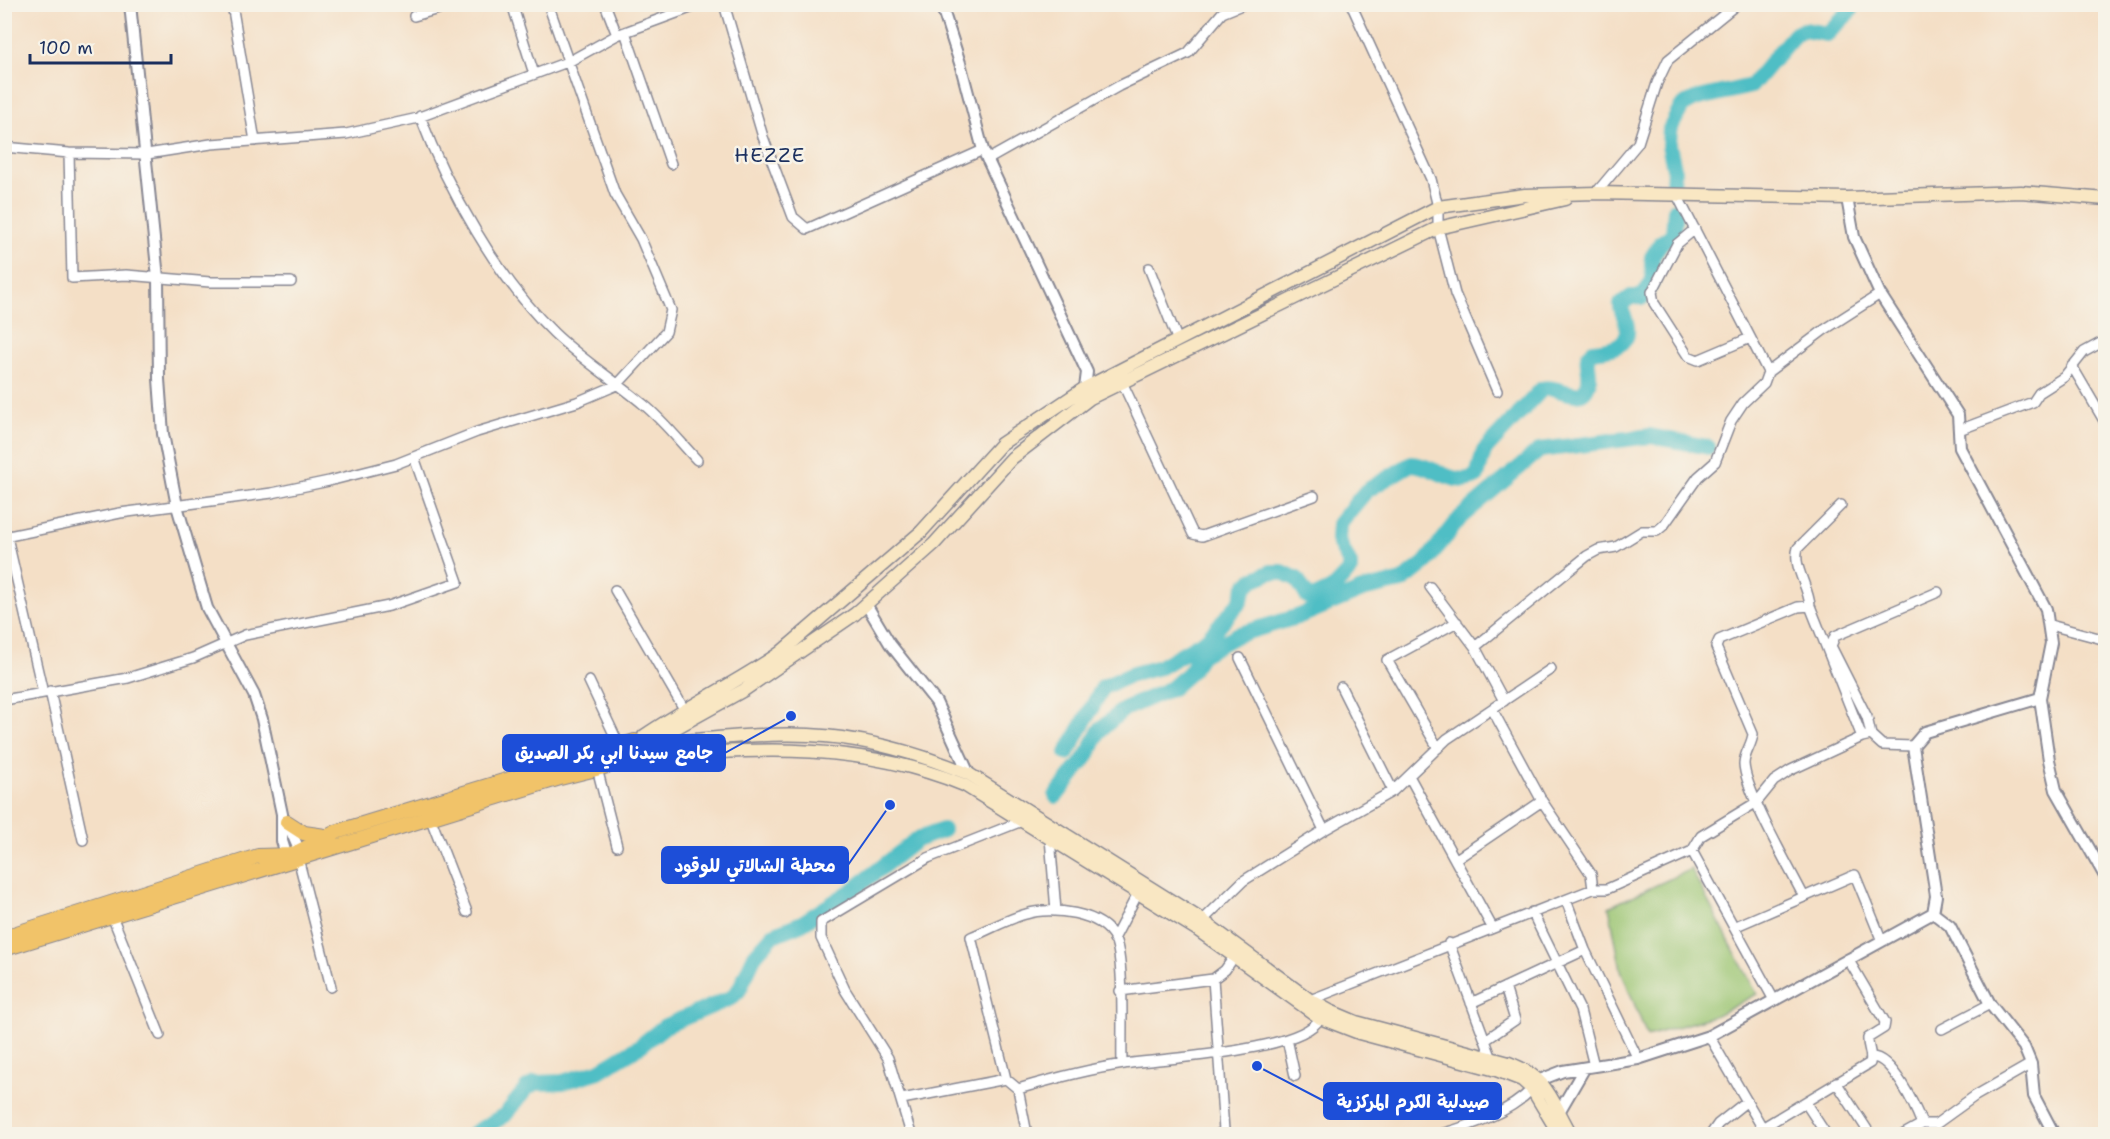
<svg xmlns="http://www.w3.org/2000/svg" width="2110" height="1139" viewBox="0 0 2110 1139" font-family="'Shantell Sans','Playpen Sans Arabic',sans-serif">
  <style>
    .green { fill: #9ac471; stroke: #5a7a68; stroke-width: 1.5 }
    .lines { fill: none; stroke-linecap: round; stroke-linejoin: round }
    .river { stroke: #50bec5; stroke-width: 16 }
    .minor-casing { stroke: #888792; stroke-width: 12 }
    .tertiary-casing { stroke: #888792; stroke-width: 14 }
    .secondary-casing { stroke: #888792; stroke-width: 15 }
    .primary-casing { stroke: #888792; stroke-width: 16 }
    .minor { stroke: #fff; stroke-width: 9 }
    .tertiary { stroke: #fff; stroke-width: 10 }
    .secondary { stroke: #f9e7c3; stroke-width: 12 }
    .primary { stroke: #f1c369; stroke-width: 14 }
    .labels { text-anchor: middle; stroke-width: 5; stroke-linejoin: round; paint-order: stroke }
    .quarter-label { font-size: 20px; letter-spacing: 1.5px; fill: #1b2f5e; stroke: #f7f3e8 }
    .leader { fill: none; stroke: #1d4ed8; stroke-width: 2 }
    .callout-dot { fill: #1d4ed8; stroke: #f7f3e8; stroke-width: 2 }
    .callout { fill: #1d4ed8; stroke: #1d4ed8; stroke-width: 2 }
    .callout-label { font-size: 18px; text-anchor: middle; font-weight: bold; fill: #fff }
  </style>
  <rect width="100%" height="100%" fill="#f7f3e8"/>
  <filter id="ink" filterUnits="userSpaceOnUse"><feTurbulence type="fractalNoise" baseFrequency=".0167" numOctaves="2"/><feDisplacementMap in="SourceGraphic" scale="12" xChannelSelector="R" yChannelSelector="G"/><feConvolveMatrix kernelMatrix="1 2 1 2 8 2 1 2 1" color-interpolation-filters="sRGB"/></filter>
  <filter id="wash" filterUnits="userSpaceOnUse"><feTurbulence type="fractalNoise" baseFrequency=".008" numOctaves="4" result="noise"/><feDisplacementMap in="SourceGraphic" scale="24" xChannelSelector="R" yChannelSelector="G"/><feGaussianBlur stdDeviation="1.35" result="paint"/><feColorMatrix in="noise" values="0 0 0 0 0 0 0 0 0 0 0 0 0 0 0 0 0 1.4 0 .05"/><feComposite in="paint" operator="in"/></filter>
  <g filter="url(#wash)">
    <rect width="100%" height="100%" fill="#f4dfc6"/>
    <path class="green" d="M1691 869 1757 994 1717 1015 1647 1036 1621 970 1609 907Z"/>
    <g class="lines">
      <path class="river" d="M1673 187 1674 168 1669 145 1670 129 1682 106 1695 99 1751 86 1794 35 1804 30 1827 34 1851 10 1853 4
        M1067 753 1103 687 1133 674 1160 667 1206 640 1240 602 1245 588 1252 580 1271 572H1282L1297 579 1307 596 1313 598 1332 589 1350 570V564L1338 540 1339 524 1366 491 1411 464C1433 464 1454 489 1477 476L1484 451 1542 389C1558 384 1581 406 1588 384 1592 374 1586 366 1588 356L1593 351C1610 349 1633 347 1626 322 1625 315 1620 311 1621 304L1631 297H1643L1653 280 1652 257 1661 243 1673 234 1675 210
        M1056 796 1087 756 1100 730 1124 709 1172 688 1190 672 1201 655 1237 635 1300 616 1362 590 1402 581 1425 563 1461 517 1540 450 1650 436 1708 447
        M473 1134 505 1115 527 1088 535 1083 563 1082 599 1071 640 1046 665 1026 731 998 739 990 755 955 773 935 802 923 853 890 916 840 943 830"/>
    </g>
  </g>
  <g filter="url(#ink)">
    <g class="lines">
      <g class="minor-casing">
        <path id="minor" d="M232 4 255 141
          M512 4 534 74
          M605 4 617 35
          M724 4 763 137 793 217 807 229 983 150
          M1351 4 1431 179 1438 207V228L1455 294 1497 391
          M414 16 456 4
          M625 32 671 164
          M420 116C447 188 498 279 554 333 581 359 614 380 643 404 663 420 680 442 697 460
          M4 147 69 153 147 154 211 144 346 134 414 119 570 61 617 35 701 4
          M69 153 72 278 126 275 210 282H291
          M987 160 1119 86 1188 53 1222 13 1244 4
          M1596 193 1638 143 1657 83 1668 60 1737 4
          M1677 195 1768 372
          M1695 229 1677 244 1652 292 1654 303 1688 356 1698 360 1750 338
          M1149 268 1178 341
          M2072 366 2106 424
          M1122 382 1193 534 1202 536 1314 496
          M1959 430 2033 402 2039 393 2064 377 2084 352 2106 340
          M1841 505 1798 548C1792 566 1809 587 1810 606L1862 737
          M4 537 120 513 272 493 329 481 396 464 477 432 577 402 617 385 666 332 671 310 641 239 615 194 548 4
          M7 537 43 693
          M1430 587 1475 647 1504 701
          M615 590 684 709
          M2050 625 2106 640
          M1475 647 1587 556 1598 550 1616 547 1642 531H1657L1664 525 1698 477 1715 462 1731 421 1743 403 1764 383 1768 372 1824 330 1880 294
          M1240 658 1324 830
          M589 681 620 747
          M1341 687 1393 791
          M50 691 83 840
          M4 700 128 678 193 658 245 635 389 606 458 582 414 457
          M1492 709 1542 801 1591 874 1593 889
          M1871 735 1867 717 1831 646 1835 636 1938 592
          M1438 748 1387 660 1457 622
          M597 768 617 846
          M1409 776 1492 927
          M430 817 467 912
          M1050 838 1056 911
          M1692 851 1774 1000
          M298 858 331 987
          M1455 860 1542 801
          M1804 897C1790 869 1745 791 1744 764 1744 753 1752 745 1753 734L1716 647 1719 640 1798 607 1810 606
          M1566 900 1585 950 1638 1059
          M1532 912 1580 1010 1594 1066
          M112 916 160 1035
          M1199 924 1243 881 1324 830 1393 791 1447 739 1551 669
          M1734 927 1855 875 1882 941
          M1114 939 1138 893
          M1449 943 1492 1059
          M1213 979 1224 1130 1219 1134
          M1120 991 1213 979 1225 970 1234 957
          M1471 1003 1585 950
          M1308 1004 1310 1000 1593 889H1607L1692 851 1701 836 1757 802 1774 781 1791 770 1862 737 1871 735 1882 745 1913 746
          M1942 1029 1990 1004
          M1709 1036 1766 1134
          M1287 1039 1295 1076
          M1487 1039 1515 1020 1505 987
          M1872 1057C1892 1057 1915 1106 1922 1124
          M1836 1082 1870 1134
          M1018 1089C1052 1079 1089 1069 1124 1064 1163 1058 1303 1052 1320 1018
          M902 1099 1006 1079
          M1805 1102 1826 1134
          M1762 1128 1870 1063C1873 1054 1867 1047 1868 1038L1884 1028 1885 1022 1848 959
          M911 1134 888 1058 845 990 821 938V922L928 858 1022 821
          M1027 1134 1018 1089 1006 1079 971 937C989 930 1007 919 1026 914 1051 906 1102 912 1115 939 1125 962 1121 1036 1122 1064
          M1441 1134C1472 1125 1509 1113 1532 1089
          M1711 1134 1718 1124 1747 1101
          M1904 1134 1922 1124H1936L1975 1096 2031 1064"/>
      </g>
      <g class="tertiary-casing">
        <path id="tertiary" d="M130 4 158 278 159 379 163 434 177 506 207 608 254 695 262 719 282 814V841L288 860
          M941 4 960 63 983 150 1087 372 1085 388 1088 394
          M1847 198 1854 237 1880 294 1958 415 1960 448 2046 609 2051 643 2040 698 2049 760 2056 790 2106 878
          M866 604 890 644 936 702 969 774
          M2040 698 1925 732 1913 746 1936 896 1933 913 1950 926 1990 1004 2024 1047 2031 1064 2034 1096 2054 1134
          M287 822 297 845 298 858
          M1534 1086 1540 1080 1563 1071 1638 1059 1709 1036 1933 913
          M1559 1112 1584 1069"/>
      </g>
      <g class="secondary-casing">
        <path id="secondary" d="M644 736C688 706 736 683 780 653L921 532 1001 444 1085 388 1438 207 1525 195 1596 193 1847 198 2021 192 2106 199
          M654 740 744 690 855 614 934 544 1012 458 1090 398 1438 228 1565 199
          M657 744C707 739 758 733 809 735 863 737 920 754 969 774L1202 920 1310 1000 1330 1011 1356 1022 1509 1063C1549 1078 1551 1100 1571 1134
          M654 758C759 746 864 744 964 785L1196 929 1320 1018 1359 1033 1496 1070 1522 1080 1532 1089 1559 1134"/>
      </g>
      <g class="primary-casing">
        <path id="primary" d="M287 822 304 833 325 836
          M4 937 258 856 292 855 336 832 635 741
          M4 949 560 778 616 764 641 761"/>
      </g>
      <use href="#minor" class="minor"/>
      <use href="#tertiary" class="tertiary"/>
      <use href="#secondary" class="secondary"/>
      <use href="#primary" class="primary"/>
    </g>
  </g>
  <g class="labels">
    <g class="quarter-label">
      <text x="770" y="162">HEZZE</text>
    </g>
  </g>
  <path class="leader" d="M791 716L725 753M890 805L848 865M1257 1066L1324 1101"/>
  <g class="callout-dot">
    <circle cx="791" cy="716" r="6"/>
    <circle cx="890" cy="805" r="6"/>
    <circle cx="1257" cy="1066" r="6"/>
  </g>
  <g class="callout">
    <rect x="503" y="735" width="222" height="36" rx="6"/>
    <rect x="662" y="847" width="186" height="36" rx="6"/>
    <rect x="1324" y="1083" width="177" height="36" rx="6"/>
  </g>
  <g class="callout-label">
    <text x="614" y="759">جامع سيدنا ابي بكر الصديق</text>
    <text x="755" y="872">محطة الشالاتي للوقود</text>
    <text x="1413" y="1108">صيدلية الكرم المركزية</text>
  </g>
  <rect width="2110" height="1139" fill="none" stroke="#f7f3e8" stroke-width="24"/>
  <path d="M30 54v9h141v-9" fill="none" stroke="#1b2f5e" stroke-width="3"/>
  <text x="39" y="54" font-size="18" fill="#1b2f5e" stroke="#f7f3e8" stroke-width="4.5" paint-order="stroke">100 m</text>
</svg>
